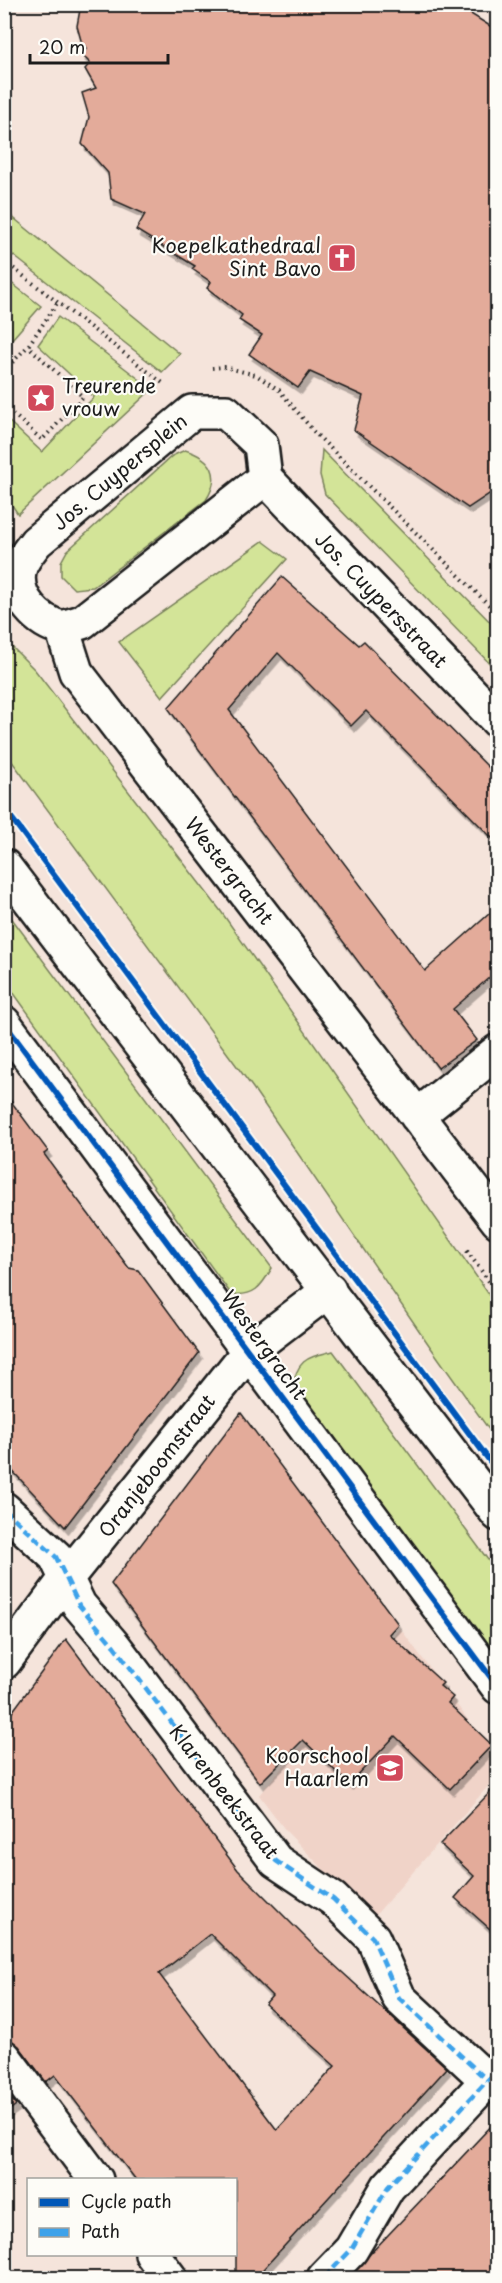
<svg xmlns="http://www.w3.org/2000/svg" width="502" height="2283" viewBox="0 0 502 2283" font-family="'Playpen Sans',sans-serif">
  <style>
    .built { fill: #f0d3c8 }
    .green { fill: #d3e498; stroke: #78805a; stroke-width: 1.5 }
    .building { fill: #e3ab9a; stroke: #1c1c1c; stroke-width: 1.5; fill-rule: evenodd; filter: url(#shadow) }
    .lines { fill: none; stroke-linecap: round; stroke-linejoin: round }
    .minor-casing { stroke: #1c1c1c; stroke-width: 38 }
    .tertiary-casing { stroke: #1c1c1c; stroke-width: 38 }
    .path { stroke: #1c1c1c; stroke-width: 4; stroke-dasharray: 1.5 4.5; stroke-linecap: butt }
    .minor { stroke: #fdfcf7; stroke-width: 33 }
    .tertiary { stroke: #fdfcf7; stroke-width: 33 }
    .quiet { stroke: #3da2ea; stroke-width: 4.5; stroke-dasharray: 9 4.5; stroke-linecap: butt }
    .cycleway-casing { stroke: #fdfcf7; stroke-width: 10 }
    .cycleway { stroke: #0057b8; stroke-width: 6 }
    .labels { text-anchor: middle; stroke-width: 4.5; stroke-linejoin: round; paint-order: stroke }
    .poi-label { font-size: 20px; fill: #1c1c1c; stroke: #fdfcf7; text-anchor: end }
    .street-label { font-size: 20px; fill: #1c1c1c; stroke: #fdfcf7 }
  </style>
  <defs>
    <filter id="shadow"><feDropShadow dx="3.5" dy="6" stdDeviation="0" flood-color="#0004"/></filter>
  </defs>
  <rect width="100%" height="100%" fill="#f5e4db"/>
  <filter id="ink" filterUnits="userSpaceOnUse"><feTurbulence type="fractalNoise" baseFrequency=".0167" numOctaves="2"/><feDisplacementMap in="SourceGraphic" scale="12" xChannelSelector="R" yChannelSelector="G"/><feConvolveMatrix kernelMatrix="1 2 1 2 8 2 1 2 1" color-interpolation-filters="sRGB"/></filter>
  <g filter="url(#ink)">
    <path class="built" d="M400 1628 497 1759V1776L372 1919 286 1831 259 1795Z"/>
    <path class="green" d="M5 211 180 354 162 372 5 249Z
      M5 278 41 306 5 347Z
      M58 317 152 389 18 514 5 495V418L42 452 94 397 38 345Z
      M185 450C212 458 222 475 206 500L93 587 74 589 61 576V562L67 551 172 456Z
      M322 450 497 629V671L325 494 320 475Z
      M263 541 287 559 162 697 119 642Z
      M5 640 35 670 220 910 497 1306V1441L429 1345 253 1088 5 752Z
      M4 908 272 1268C261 1287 254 1297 231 1294L5 981Z
      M333 1351 497 1572V1661L292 1388C298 1358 307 1358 333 1351Z"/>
    <path class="building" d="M81 4H455L498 31V488L468 508 354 430 363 396 310 372 298 388 249 354 262 335 239 320 242 315 207 288 211 282 192 269 195 266 136 230 145 214 111 199 108 173 82 144 89 117 82 93 96 88 85 69 90 63 82 55 87 48 82 44 77 26Z
      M282 577 359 645 364 641 498 777V844L366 711 351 726 278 653 229 710 425 971 498 906V970L453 1009 477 1040 438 1068 168 708Z
      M4 1092 48 1151 44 1154 69 1188 129 1268 138 1270 199 1353 65 1527 4 1462Z
      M241 1413 398 1624 389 1634 443 1683 440 1686 453 1697 448 1703 492 1745 450 1789 395 1736 349 1784 303 1740 260 1783 111 1584Z
      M66 1639 238 1870 320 1952 447 2068 255 2278H236V2180H136L55 2075 46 2082 19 2046 4 2039V1723ZM210 1934 272 1996 265 2004 335 2066 277 2130 159 1974Z
      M498 1784V1936L455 1898 474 1876 440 1844Z
      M4 2089 16 2105 4 2114Z
      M498 2119V2278H350L370 2254Z"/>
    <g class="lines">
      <g class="minor-casing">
        <path id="minor" d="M192 412H226L261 445 265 478 82 622 62 628C38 622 14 598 19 571 21 560 30 550 36 542Z
          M265 478 498 721
          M62 628 76 672 498 1221
          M4 1023 498 1687
          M417 1116 498 1051
          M4 1509 56 1557 79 1605 114 1646 276 1861 333 1899 373 1938 399 1998 487 2080
          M4 1662 65 1580 249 1351 329 1290
          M4 2057 96 2180
          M152 2254 170 2278
          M324 2278 351 2250 388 2187 498 2069"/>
      </g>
      <g class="tertiary-casing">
        <path id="tertiary" d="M4 866 498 1514"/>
      </g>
      <path class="path" d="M4 261 164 384
        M212 368 224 367 256 375 279 390 316 434 498 614
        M4 371 28 346 58 302
        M4 406 42 440 83 397 28 346
        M467 1251 498 1294"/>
      <use href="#minor" class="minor"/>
      <use href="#tertiary" class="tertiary"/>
      <path class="quiet" d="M4 1509 56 1557 79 1605 114 1646 276 1861 333 1899 373 1938 399 1998 487 2080
        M324 2278 351 2250 388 2187 498 2069"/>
      <g class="cycleway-casing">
        <path id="cycleway" d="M4 808 498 1472
          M4 1023 498 1687"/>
      </g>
      <use href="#cycleway" class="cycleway"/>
    </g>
  </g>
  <defs>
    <g id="church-square" transform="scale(1.5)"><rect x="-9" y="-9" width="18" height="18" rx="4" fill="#d1495b" stroke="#fdfcf7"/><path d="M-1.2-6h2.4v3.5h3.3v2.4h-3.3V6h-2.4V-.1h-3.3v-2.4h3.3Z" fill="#fff"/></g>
    <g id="sight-square" transform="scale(1.5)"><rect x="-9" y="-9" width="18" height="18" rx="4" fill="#d1495b" stroke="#fdfcf7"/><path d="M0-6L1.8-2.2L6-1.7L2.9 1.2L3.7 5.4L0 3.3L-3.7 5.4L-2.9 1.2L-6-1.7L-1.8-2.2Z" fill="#fff"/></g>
    <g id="school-square" transform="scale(1.5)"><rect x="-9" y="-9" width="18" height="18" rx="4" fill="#d1495b" stroke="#fdfcf7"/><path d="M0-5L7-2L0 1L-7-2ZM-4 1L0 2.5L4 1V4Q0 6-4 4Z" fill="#fff"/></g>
  </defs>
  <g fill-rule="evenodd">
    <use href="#church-square" x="342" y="258"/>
    <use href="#sight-square" x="41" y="398"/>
    <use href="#school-square" x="390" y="1768"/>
  </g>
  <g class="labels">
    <g class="poi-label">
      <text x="321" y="253">Koepelkathedraal<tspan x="321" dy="23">Sint Bavo</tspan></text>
      <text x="62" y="393" text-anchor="start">Treurende<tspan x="62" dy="23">vrouw</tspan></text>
      <text x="369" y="1763">Koorschool<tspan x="369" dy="23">Haarlem</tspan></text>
    </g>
    <g class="street-label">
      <text transform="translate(120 472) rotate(-40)" y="7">Jos. Cuypersplein</text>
      <text transform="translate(381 600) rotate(46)" y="7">Jos. Cuypersstraat</text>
      <text transform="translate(229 871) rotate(52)" y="7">Westergracht</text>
      <text transform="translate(264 1345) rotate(54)" y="7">Westergracht</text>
      <text transform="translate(157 1466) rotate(-52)" y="7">Oranjeboomstraat</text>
      <text transform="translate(224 1792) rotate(52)" y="7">Klarenbeekstraat</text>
    </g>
  </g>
  <rect width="502" height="2283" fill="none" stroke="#fdfcf7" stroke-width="24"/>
  <rect x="12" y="12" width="478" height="2259" fill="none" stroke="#1c1c1c" stroke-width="2" filter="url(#ink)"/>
  <rect x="27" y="2178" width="210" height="78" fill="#fdfcf7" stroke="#a3a29f" stroke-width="1.5"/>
  <rect x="39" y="2198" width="30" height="9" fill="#0057b8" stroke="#a3a29f" stroke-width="1.5"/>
  <text x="81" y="2208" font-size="18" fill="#1c1c1c">Cycle path</text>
  <rect x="39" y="2228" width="30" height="9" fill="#3da2ea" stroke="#a3a29f" stroke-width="1.5"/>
  <text x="81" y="2238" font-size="18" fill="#1c1c1c">Path</text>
  <path d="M30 54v9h138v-9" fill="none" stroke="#1c1c1c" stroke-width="3"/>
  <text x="39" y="54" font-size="18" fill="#1c1c1c" stroke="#fdfcf7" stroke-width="4.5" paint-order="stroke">20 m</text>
</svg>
